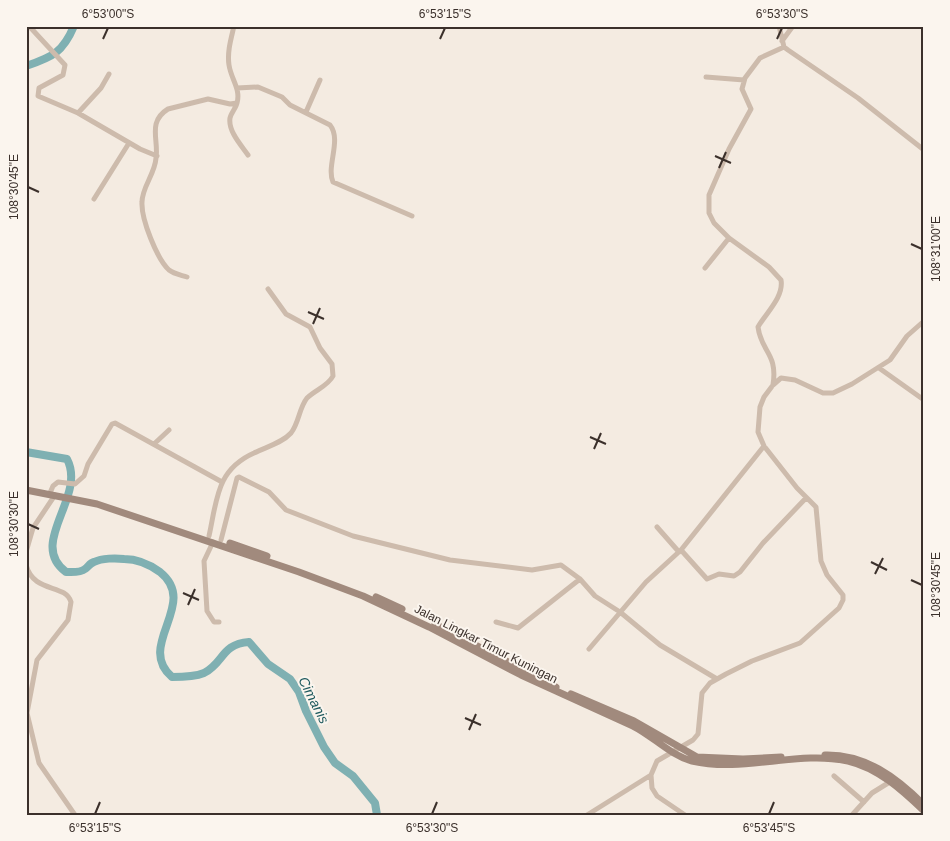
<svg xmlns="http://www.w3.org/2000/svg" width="950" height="841" viewBox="0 0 950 841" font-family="Arial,sans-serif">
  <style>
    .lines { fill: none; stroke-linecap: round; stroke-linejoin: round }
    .river { stroke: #7fb0b2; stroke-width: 8 }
    .street { stroke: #cdbbac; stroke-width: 5 }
    .secondary { stroke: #a18a7d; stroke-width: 7 }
    .ticks { fill: none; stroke: #3b302b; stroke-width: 2 }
    .labels { text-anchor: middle; stroke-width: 4; stroke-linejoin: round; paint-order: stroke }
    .street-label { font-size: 12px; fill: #3b302b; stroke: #fbf5ee }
    .water-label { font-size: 14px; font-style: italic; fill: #1f5a5e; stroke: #fbf5ee }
    .neatline { fill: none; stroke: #3b302b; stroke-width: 2 }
    .ticks-label { font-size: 12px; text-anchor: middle; fill: #3b302b }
  </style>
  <rect width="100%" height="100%" fill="#f4ebe1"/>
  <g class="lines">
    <path class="river" d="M26 66C53 57 63 52 74 26
      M26 452 67 459C87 497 27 543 66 572 72 572 80 573 85 569 88 567 90 563 94 562 102 558 116 558 124 559 138 559 149 564 160 572 200 604 135 645 172 677 182 677 194 677 204 673 224 663 221 644 249 642L268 664 290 679 299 692 306 711 324 747 335 763 353 776 375 803 377 815"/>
    <path class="street" d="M29 26 65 65 63 75 39 88 38 96 78 113 140 149 157 156
      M779 26 784 47 788 50 858 98 924 150
      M782 41 793 26
      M706 77 744 80
      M237 88 258 87 282 97 290 105 330 125C342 140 326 166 333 182L412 216
      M237 103C236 108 231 113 230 118 228 131 241 145 248 155
      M306 112 320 80
      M78 113 101 88 109 74
      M94 199 129 143
      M705 268 729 238
      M187 277C181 275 174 274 169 270 157 259 141 219 142 202 142 187 155 174 156 158 159 140 147 122 168 109L208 99 230 104 237 103C241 89 231 79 229 65 227 52 231 39 234 26
      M879 368 924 400
      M773 385C778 353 761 352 758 327 766 313 784 297 781 280L769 267 729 238 714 223 709 213V195L729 149 751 109 742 89 745 78 760 58 784 47
      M154 444 169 430
      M50 493 53 486 58 482 75 484 84 476 88 464 112 424 115 423 222 482
      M657 527 679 552
      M209 536C217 500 216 470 254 453 266 447 282 443 291 433 299 423 299 408 307 398 315 390 328 386 333 376L332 364 320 348 310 327 286 314 268 289
      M221 540 237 478 239 477 269 492 286 510 353 536 450 560 532 570 561 565 580 579
      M213 542 204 561 207 611 214 622H219
      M681 550 707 579 719 574 734 576 740 572 763 543 806 498
      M26 552 33 528 55 495
      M26 565C34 594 65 583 71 602L68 620 37 660 27 713 39 763 75 815
      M496 622 518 628 580 579 595 596 620 612 660 645 717 679
      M589 649 646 582 681 550 764 446
      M834 776 864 802
      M587 815 651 775
      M685 815 657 796 652 788 651 775 657 761 693 740 698 734 702 693 710 683 726 674 752 661 800 643 839 608 843 600V595L827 575 821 561 816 507 797 488 764 446 758 432 760 407 764 397 773 385 781 378 795 380 823 393H833L852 384 890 360 907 336 924 321
      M852 815 872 793 893 780"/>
    <path class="secondary" d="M26 490 97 504 299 572 363 596 429 627 521 675 633 726C653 736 670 755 692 761 744 773 798 750 848 761 878 768 902 790 924 811
      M230 543 267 556
      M376 597 402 609
      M435 624 556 687
      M571 694 634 721 697 757 743 759 781 757
      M825 755C865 754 896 777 924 805"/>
  </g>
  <path class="ticks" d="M103 39 108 28M440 39 445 28M777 39 782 28M715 156 731 163M719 168 726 152M28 187 39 192M911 244 922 249M308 312 324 319M313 324 320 308M590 437 606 444M594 449 601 433M28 524 39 529M871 562 887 570M875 574 883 558M911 580 922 585M183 593 199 600M188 605 195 589M465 718 481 725M469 730 476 714M95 814 100 802M432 814 437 802M769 814 774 802"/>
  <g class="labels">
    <g class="street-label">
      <text transform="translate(486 644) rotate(27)" y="4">Jalan Lingkar Timur Kuningan</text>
    </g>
    <g class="water-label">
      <text transform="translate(314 700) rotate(63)" y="5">Cimanis</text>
    </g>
  </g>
  <rect width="950" height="841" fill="none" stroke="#fbf5ee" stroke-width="55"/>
  <rect x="28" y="28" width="894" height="786" class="neatline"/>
  <g class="ticks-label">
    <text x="108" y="18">6°53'00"S</text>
    <text x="445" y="18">6°53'15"S</text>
    <text x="782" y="18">6°53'30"S</text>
    <text transform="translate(14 187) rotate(-90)" y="4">108°30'45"E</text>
    <text transform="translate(936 249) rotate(-90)" y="4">108°31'00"E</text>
    <text transform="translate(14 524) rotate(-90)" y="4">108°30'30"E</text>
    <text transform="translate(936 585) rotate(-90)" y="4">108°30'45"E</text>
    <text x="95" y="832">6°53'15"S</text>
    <text x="432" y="832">6°53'30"S</text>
    <text x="769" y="832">6°53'45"S</text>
  </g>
</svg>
